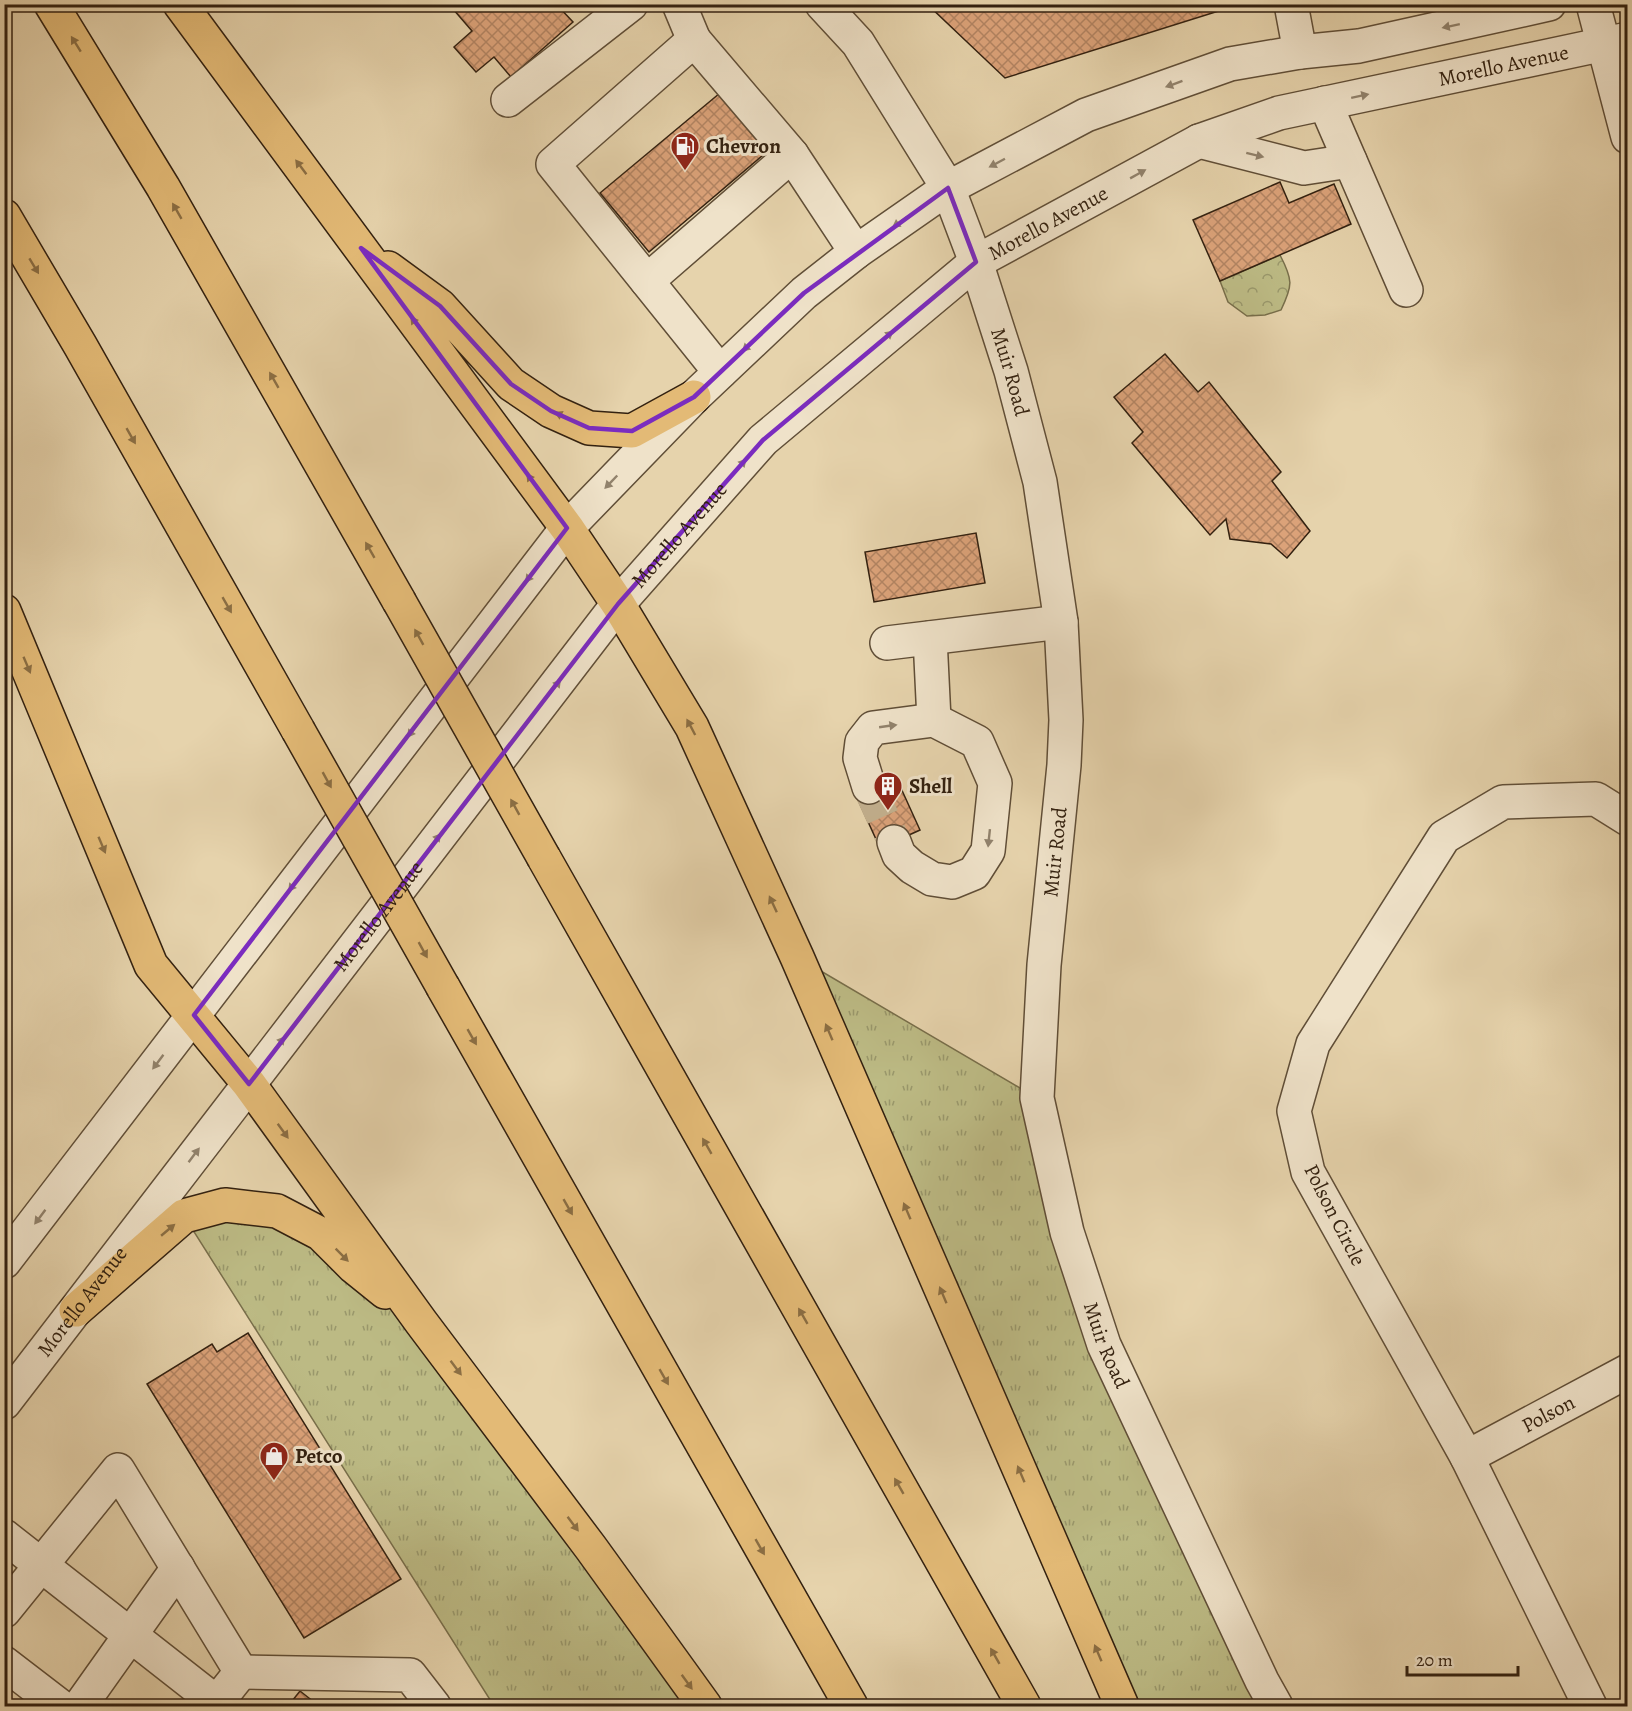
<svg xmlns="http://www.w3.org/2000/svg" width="1632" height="1711" viewBox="0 0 1632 1711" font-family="Alegreya,serif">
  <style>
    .grass { fill: url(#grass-tufts); stroke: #786e4a; stroke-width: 1.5 }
    .park { fill: url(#park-crowns); stroke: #786e4a; stroke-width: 1.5 }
    .building { fill: url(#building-cross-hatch); stroke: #332110; stroke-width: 1.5 }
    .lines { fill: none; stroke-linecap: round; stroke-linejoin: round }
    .minor-tunnel { stroke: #c2af8d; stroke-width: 33; stroke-dasharray: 33 16; stroke-linecap: butt }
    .minor-casing { stroke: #604e37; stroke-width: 36 }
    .highway-casing { stroke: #332110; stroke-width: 36 }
    .minor { stroke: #efe2c9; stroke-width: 33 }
    .highway { stroke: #e3ba76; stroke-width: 33 }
    .highway-bridge-casing { stroke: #332110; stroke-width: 36; stroke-linecap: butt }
    .highway-bridge { stroke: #e3ba76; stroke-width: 33 }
    .oneway { fill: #91826c }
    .oneway2 { fill: #8b6e43 }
    .marked { fill: none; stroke: #7b2cbf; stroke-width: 4.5; stroke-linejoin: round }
    .labels { text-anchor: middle; stroke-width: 6; stroke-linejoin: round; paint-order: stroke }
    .street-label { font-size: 21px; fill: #332110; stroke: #efe2c9 }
    .poi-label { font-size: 21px; font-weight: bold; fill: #332110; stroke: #efe2c9; text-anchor: start }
  </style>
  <defs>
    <pattern id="grass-tufts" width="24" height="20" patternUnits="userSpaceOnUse" patternTransform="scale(1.5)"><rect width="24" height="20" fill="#bcba84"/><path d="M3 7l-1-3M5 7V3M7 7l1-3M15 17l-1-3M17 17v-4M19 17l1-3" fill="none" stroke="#99976b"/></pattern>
    <pattern id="park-crowns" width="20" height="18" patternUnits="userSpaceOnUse" patternTransform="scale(1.5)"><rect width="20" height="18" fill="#bcba84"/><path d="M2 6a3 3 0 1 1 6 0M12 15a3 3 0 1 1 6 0" fill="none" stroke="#99976b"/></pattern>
    <pattern id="building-cross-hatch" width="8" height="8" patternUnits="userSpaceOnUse" patternTransform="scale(1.5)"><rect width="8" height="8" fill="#dba279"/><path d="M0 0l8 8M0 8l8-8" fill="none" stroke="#b28462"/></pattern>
  </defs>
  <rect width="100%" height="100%" fill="#e6d3ac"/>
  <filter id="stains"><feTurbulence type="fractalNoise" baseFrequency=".00333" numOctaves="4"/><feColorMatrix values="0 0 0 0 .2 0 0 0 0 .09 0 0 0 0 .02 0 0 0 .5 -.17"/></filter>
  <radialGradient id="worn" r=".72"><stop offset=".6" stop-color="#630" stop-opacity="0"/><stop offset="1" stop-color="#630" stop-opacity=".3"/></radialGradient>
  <path class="grass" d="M797 957 1037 1098 1067 1232 1276 1706H1122Z
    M277 1211 421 1322 705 1706H494L184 1216Z"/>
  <path class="park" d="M1280 255C1293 280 1293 285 1281 310L1265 315 1247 316 1228 302 1220 281Z"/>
  <path class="building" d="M458 4H556L573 22 511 77 494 57 476 72 454 47 472 31 453 9Z
    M927 4H1223L1225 9 1005 78Z
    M720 93 769 150 649 252 600 193Z
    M1280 182 1289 203 1334 184 1351 224 1220 281 1193 220Z
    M1165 354 1198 392 1209 382 1281 472 1272 481 1310 531 1287 558 1271 544 1230 539 1226 519 1210 535 1132 443 1143 432 1114 397Z
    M976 533 985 583 874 602 865 552Z
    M895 775 920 830 880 848 855 793Z
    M248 1333 401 1579 304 1638 147 1384 212 1344 217 1352Z
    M300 1691 319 1706H288Z"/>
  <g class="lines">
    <path class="minor-tunnel" d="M869 787 894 842"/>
    <g class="minor-casing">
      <g id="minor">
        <path d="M679 4 694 40"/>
        <path id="s1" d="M822 4 858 43 948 188 976 262 1011 371 1040 482 1061 622 1066 720 1064 765 1044 965 1037 1098 1067 1232 1104 1345 1262 1681 1276 1706"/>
        <path d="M1291 4 1300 52"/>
        <path d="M1593 4 1628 137"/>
        <path d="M508 100 631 4"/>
        <path d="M1325 103 1406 290"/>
        <path d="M1199 141 1304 168 1350 161"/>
        <path d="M647 281 792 155"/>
        <path d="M720 372 553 164 694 40 792 155 856 252"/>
        <path d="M930 638 934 720"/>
        <path d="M887 643 1061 622"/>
        <path d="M869 787 860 758 862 742 873 728 934 720 977 742 995 783 988 851 974 873 952 882 932 879 912 867 899 855 894 842"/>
        <path d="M4 1262 567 528 694 397 804 293 856 252 948 188 1086 115 1230 64 1300 52 1359 46 1549 4"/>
        <path id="s2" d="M4 1403 618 604 763 440 976 262 1199 141 1279 113 1628 39"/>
        <path id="s3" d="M1467 1457 1628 1371"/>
        <path d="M4 1536 217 1703"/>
        <path d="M4 1611 118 1470 241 1672 214 1706"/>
        <path d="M4 1663 60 1706"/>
        <path d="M241 1672 410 1675 434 1706"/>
        <path d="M80 1706 178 1568"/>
        <path d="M1590 1706 1467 1457 1308 1172 1294 1111 1313 1044 1444 837 1503 802 1596 799 1628 819"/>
      </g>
    </g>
    <g class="highway-casing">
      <path id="highway" d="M51 4 163 187 399 601
        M180 4 567 528 618 604 692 727 797 957 1122 1706
        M4 216 80 345 298 730
        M388 268 440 306 511 384 551 411 589 428 632 431 694 397
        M4 611 151 965 249 1084 421 1322 591 1548 705 1706
        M544 858 1024 1706
        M443 987 851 1706
        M76 1310 184 1216 225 1205 277 1211 321 1234 354 1267 385 1292"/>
    </g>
    <use href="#minor" class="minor"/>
    <use href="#highway" class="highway"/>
    <g class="highway-bridge-casing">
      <path id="highway-bridge" d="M399 601 544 858
        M298 730 443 987"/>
    </g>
    <use href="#highway-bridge" class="highway-bridge"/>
  </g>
  <defs><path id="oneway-solid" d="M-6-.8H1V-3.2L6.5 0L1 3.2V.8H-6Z" transform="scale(1.5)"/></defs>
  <g class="oneway">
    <use href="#oneway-solid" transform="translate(1451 26) rotate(168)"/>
    <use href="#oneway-solid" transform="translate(1174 84) rotate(160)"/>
    <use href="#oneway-solid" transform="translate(1360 96) rotate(-12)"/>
    <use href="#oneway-solid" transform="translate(1255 155) rotate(14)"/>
    <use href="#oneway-solid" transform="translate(997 163) rotate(152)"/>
    <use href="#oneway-solid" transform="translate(1138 174) rotate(-29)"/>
    <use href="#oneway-solid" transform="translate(900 222) rotate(145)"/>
    <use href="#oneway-solid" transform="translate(886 337) rotate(-40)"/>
    <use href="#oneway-solid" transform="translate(749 345) rotate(137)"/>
    <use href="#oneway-solid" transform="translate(740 466) rotate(-49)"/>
    <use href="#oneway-solid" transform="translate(611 482) rotate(134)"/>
    <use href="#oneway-solid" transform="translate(531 575) rotate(127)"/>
    <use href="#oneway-solid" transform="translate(555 687) rotate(-52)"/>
    <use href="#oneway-solid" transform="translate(888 726) rotate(-8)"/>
    <use href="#oneway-solid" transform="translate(413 730) rotate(127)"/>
    <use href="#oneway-solid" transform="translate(989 838) rotate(96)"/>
    <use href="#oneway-solid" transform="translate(435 841) rotate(-52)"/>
    <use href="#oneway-solid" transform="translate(294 884) rotate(127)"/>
    <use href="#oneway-solid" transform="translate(279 1044) rotate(-52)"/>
    <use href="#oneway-solid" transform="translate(158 1062) rotate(127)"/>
    <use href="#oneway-solid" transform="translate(194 1155) rotate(-53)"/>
    <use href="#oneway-solid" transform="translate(40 1217) rotate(127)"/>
  </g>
  <g class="oneway2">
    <use href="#oneway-solid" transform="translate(76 44) rotate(-122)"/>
    <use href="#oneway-solid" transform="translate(301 167) rotate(-127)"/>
    <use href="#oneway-solid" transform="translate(177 211) rotate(-120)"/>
    <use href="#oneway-solid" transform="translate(34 266) rotate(59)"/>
    <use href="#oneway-solid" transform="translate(416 324) rotate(-126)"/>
    <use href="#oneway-solid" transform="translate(274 380) rotate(-120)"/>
    <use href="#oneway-solid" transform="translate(563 416) rotate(-155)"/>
    <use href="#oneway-solid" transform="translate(131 436) rotate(60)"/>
    <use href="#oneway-solid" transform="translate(532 481) rotate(-126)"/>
    <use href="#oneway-solid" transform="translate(370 550) rotate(-120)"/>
    <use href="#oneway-solid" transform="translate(227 605) rotate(60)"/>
    <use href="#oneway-solid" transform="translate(419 637) rotate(-119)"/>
    <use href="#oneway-solid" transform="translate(27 665) rotate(67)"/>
    <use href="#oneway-solid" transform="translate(691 727) rotate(-118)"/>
    <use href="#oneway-solid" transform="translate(327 780) rotate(61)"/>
    <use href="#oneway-solid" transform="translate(515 807) rotate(-119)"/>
    <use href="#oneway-solid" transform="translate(102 845) rotate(67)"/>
    <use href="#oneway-solid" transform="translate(773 904) rotate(-115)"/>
    <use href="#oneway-solid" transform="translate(423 950) rotate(61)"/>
    <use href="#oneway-solid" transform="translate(829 1032) rotate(-113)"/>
    <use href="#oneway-solid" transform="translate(472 1037) rotate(60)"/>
    <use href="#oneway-solid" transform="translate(283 1131) rotate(54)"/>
    <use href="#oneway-solid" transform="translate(707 1146) rotate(-120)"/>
    <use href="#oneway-solid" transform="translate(568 1207) rotate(60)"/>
    <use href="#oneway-solid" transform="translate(907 1211) rotate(-113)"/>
    <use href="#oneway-solid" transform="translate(168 1230) rotate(-40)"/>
    <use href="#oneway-solid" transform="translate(342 1255) rotate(45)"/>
    <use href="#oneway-solid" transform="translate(943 1295) rotate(-113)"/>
    <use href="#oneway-solid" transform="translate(803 1316) rotate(-120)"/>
    <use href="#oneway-solid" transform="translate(456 1368) rotate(53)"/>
    <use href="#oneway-solid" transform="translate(664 1377) rotate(60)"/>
    <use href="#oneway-solid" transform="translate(1021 1474) rotate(-113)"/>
    <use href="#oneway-solid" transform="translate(899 1486) rotate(-120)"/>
    <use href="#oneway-solid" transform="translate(573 1524) rotate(53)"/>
    <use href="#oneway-solid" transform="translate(760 1547) rotate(60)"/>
    <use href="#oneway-solid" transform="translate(1098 1653) rotate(-113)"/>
    <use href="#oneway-solid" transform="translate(995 1656) rotate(-120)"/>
    <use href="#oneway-solid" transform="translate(687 1682) rotate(54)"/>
  </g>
  <path class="marked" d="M948 188 976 262 763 440 618 604 249 1084 194 1015 567 528 361 248 440 306 511 384 551 411 589 428 632 431 694 397 804 293Z"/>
  <defs>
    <g id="fuel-pin" transform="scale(1.5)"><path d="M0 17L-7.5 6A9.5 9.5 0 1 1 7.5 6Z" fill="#8f2418" stroke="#efe2c9"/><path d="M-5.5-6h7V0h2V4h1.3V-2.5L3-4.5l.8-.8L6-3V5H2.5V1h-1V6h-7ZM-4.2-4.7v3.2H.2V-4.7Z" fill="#fff"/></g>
    <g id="building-pin" transform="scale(1.5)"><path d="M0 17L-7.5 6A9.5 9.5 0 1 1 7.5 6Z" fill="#8f2418" stroke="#efe2c9"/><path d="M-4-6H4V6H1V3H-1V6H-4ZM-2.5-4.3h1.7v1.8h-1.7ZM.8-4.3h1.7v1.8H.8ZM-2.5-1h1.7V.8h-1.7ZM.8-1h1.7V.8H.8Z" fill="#fff"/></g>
    <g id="shop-pin" transform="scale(1.5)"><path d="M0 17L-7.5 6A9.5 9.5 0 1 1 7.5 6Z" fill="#8f2418" stroke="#efe2c9"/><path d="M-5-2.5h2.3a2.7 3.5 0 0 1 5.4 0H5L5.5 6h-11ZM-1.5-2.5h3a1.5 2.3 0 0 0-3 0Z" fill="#fff"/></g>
  </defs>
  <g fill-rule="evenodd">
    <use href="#fuel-pin" x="685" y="146"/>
    <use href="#building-pin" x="888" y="786"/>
    <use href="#shop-pin" x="274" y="1456"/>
  </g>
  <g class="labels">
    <g class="street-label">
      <text dy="7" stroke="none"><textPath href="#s2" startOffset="2072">Morello Avenue</textPath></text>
      <text dy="7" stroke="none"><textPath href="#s2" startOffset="1586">Morello Avenue</textPath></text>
      <text dy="7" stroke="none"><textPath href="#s1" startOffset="418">Muir Road</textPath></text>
      <text dy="7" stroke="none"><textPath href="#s2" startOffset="1100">Morello Avenue</textPath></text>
      <text transform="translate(1055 852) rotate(-84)" y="7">Muir Road</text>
      <text dy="7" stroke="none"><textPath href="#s2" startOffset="614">Morello Avenue</textPath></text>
      <text transform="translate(1335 1215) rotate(63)" y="7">Polson Circle</text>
      <text dy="7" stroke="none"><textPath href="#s2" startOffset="128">Morello Avenue</textPath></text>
      <text dy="7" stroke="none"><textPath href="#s1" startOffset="1408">Muir Road</textPath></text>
      <text dy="7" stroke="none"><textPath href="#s3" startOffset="92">Polson</textPath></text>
    </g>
    <g class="poi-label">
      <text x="706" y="153">Chevron</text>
      <text x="909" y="793">Shell</text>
      <text x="295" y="1463">Petco</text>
    </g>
  </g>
  <rect width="1632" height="1711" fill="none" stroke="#e6d3ac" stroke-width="24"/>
  <rect x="6" y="6" width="1620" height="1699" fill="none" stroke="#332110" stroke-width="3"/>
  <rect x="12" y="12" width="1608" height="1687" fill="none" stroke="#332110" stroke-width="1.5"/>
  <path d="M1407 1666v9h111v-9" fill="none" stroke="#332110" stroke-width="3"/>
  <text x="1416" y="1666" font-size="18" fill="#332110" stroke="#efe2c9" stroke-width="4.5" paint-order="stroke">20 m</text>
  <rect width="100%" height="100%" filter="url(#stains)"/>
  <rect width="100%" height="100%" fill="url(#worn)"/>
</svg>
